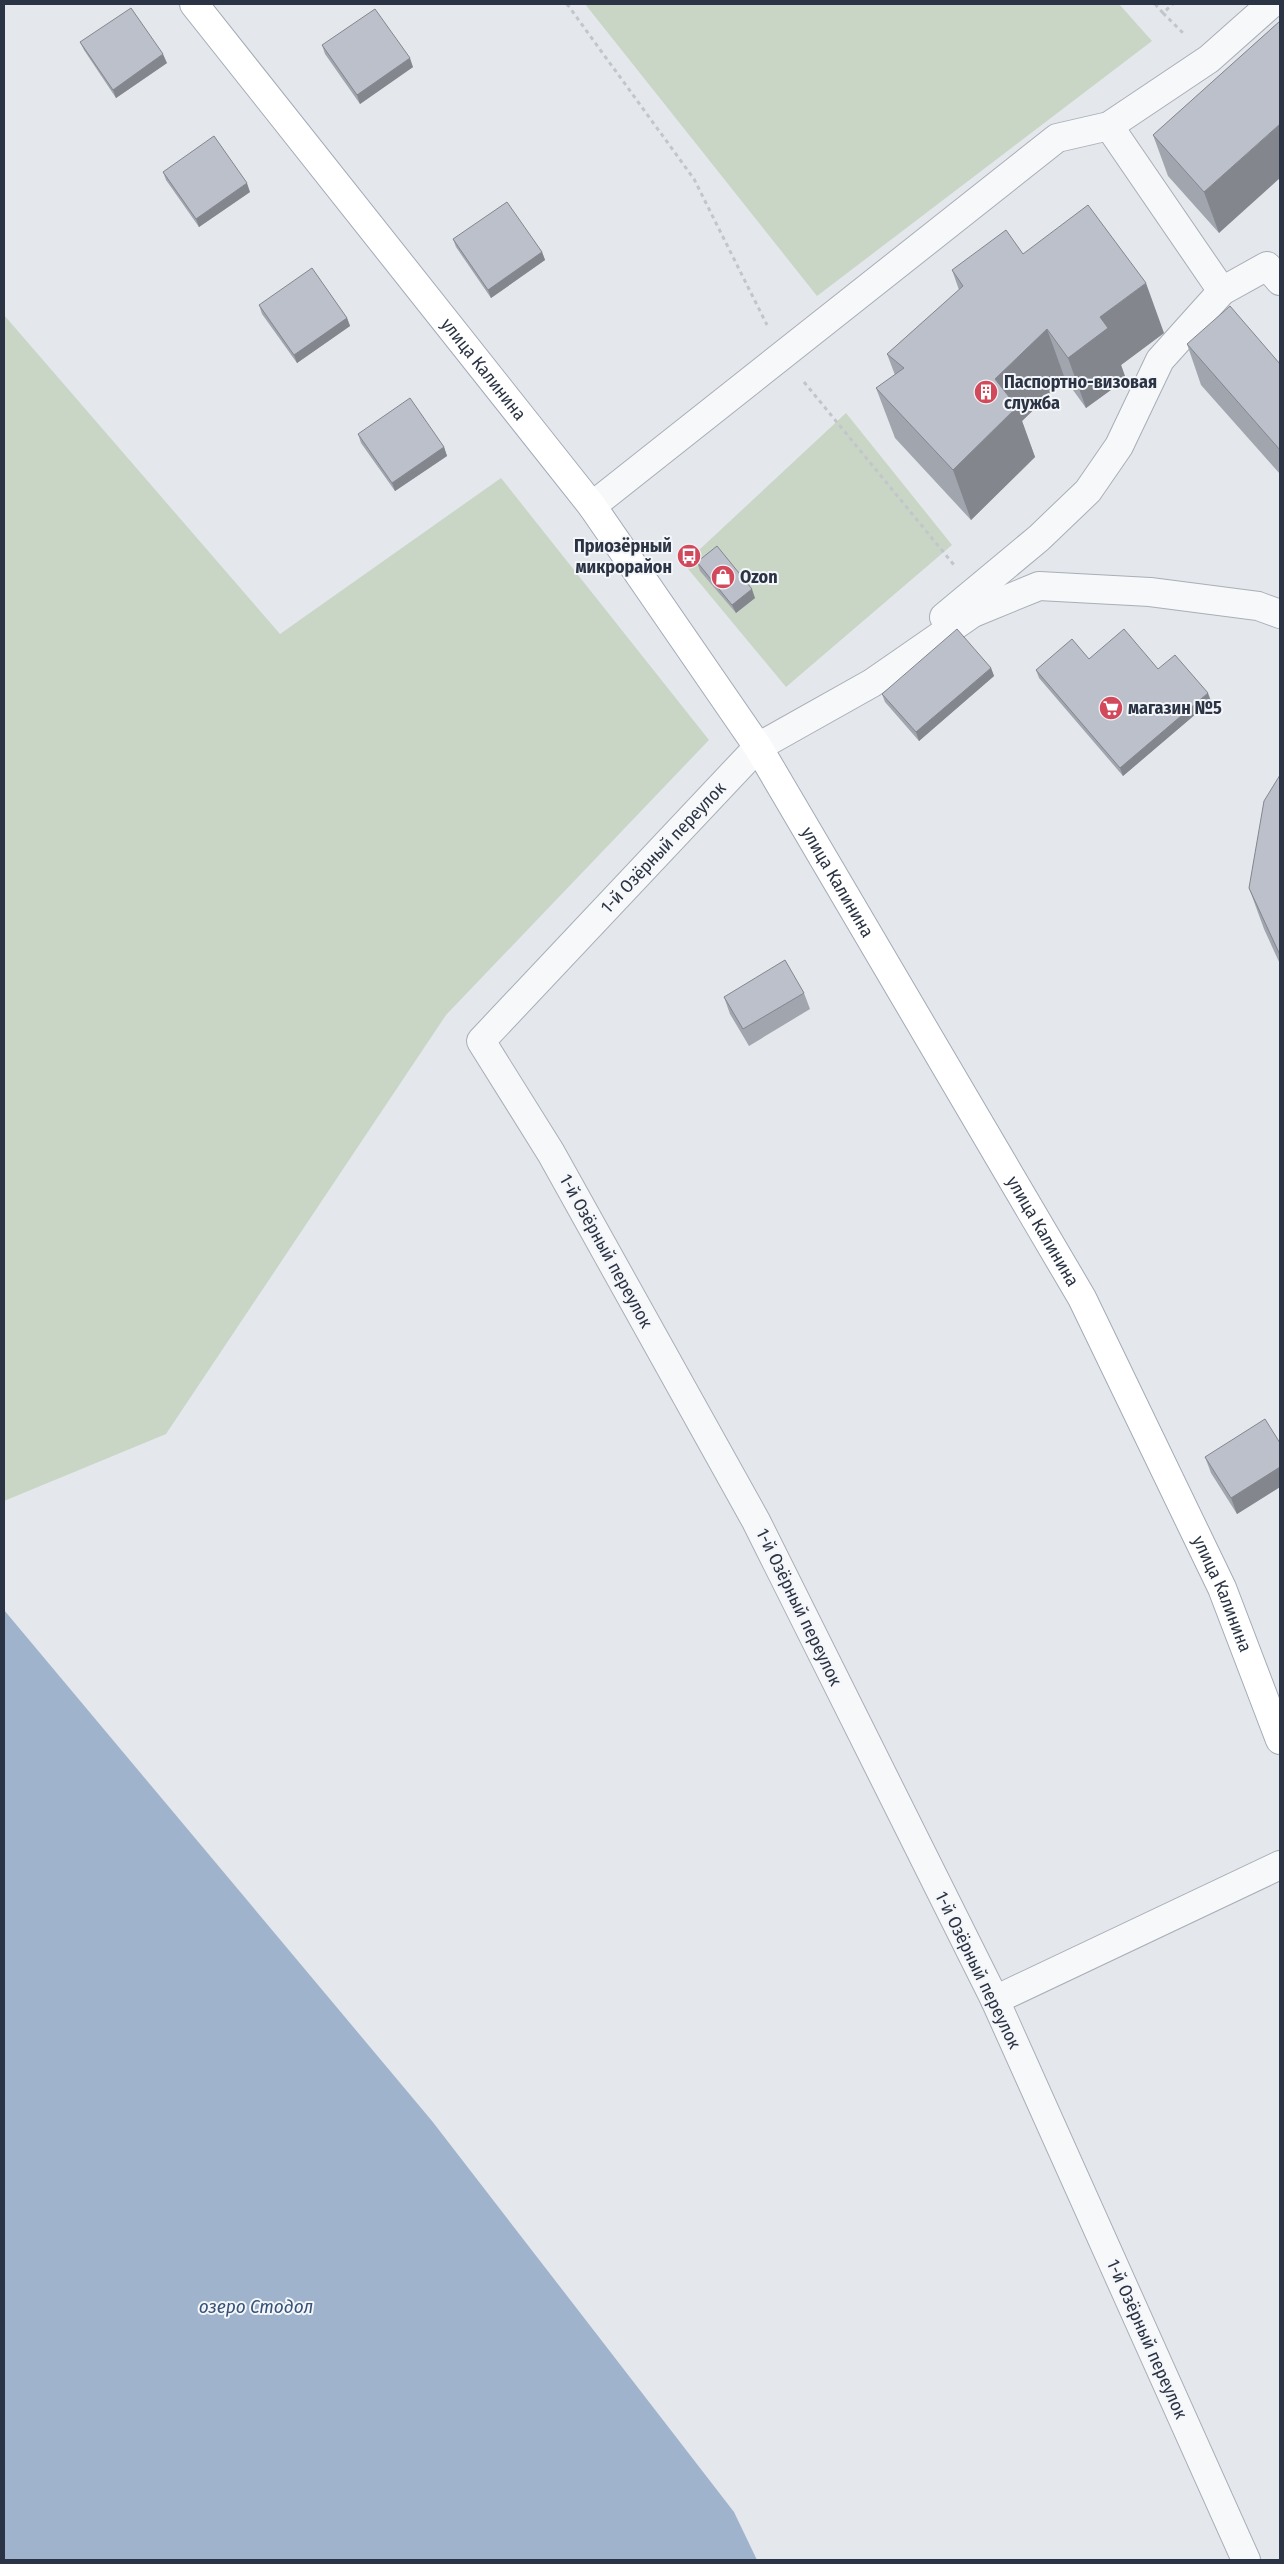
<svg xmlns="http://www.w3.org/2000/svg" width="1284" height="2564" viewBox="0 0 1284 2564" font-family="'Fira Sans Condensed',sans-serif">
  <style>
    .green { fill: #c9d6c5 }
    .water { fill: #9fb4cc }
    .lines { fill: none; stroke-linecap: round; stroke-linejoin: round }
    .minor-casing { stroke: #a9aeb7; stroke-width: 30 }
    .major-casing { stroke: #a3abb8; stroke-width: 30 }
    .path { stroke: #c2c5cb; stroke-width: 3; stroke-dasharray: 4 4; stroke-linecap: butt }
    .minor { stroke: #f7f8fa; stroke-width: 28 }
    .major { stroke: #fff; stroke-width: 28 }
    .wall { fill: #a1a5ae }
    .shaded-wall { fill: #83868d }
    .building { fill: #bbc0ca; stroke: #83868d }
    .labels { text-anchor: middle; stroke-width: 4; stroke-linejoin: round; paint-order: stroke }
    .street-label { font-size: 18px; fill: #2b3445; stroke: #f4f6f9 }
    .poi-label { font-size: 18px; font-weight: bold; fill: #2b3445; stroke: #f4f6f9; text-anchor: start }
    .water-label { font-size: 19px; font-style: italic; fill: #34527a; stroke: #f4f6f9 }
  </style>
  <rect width="100%" height="100%" fill="#e4e7ec"/>
  <path class="green" d="M585 4H1119L1152 41 817 296Z
    M4 315 280 634 501 478 709 740 446 1015 166 1434 4 1501Z
    M846 413 952 545 786 687 684 564Z"/>
  <path class="water" d="M4 1610 432 2121 734 2512 757 2560H4Z"/>
  <g class="lines">
    <g class="minor-casing">
      <g id="minor">
        <path d="M1109 126 1222 291"/>
        <path d="M592 506 1057 138 1109 126 1209 59 1271 4"/>
        <path d="M944 617 1039 538 1088 491 1119 446 1160 360 1222 291 1267 266 1280 281"/>
        <path d="M995 2000 1280 1865"/>
        <path id="s1" d="M1246 2560 995 2000 756 1521 551 1153 481 1041 758 747 872 683 973 613 1039 586 1150 592 1258 606 1280 614"/>
      </g>
    </g>
    <g class="major-casing">
      <g id="major">
        <path id="s2" d="M194 4 592 506 758 747 1082 1298 1222 1588 1280 1740"/>
      </g>
    </g>
    <path class="path" d="M567 4 694 179 767 325
      M1155 4 1163 13 1173 4
      M1163 13 1184 34
      M804 382 954 565"/>
    <use href="#minor" class="minor"/>
    <use href="#major" class="major"/>
  </g>
  <path class="wall" d="M1280 21 1219 233 1168 176 1153 135Z
    M80 42 167 63 116 98 84 50Z
    M322 45 413 67 360 104 325 54Z
    M163 172 250 192 199 227 166 180Z
    M453 239 542 252 545 260 491 298 456 247Z
    M1023 254 1164 333 1121 365 1126 379 1086 408 1065 379 1022 421 1035 457 971 520 895 438 876 388 895 375 887 354 959 290 952 270Z
    M259 305 347 318 350 326 297 363 262 314Z
    M1187 344 1280 364V474L1201 385Z
    M358 434 444 447 447 456 395 491 361 443Z
    M697 562 755 598 736 613 700 571Z
    M1089 659 1158 669 1211 701 1123 776 1039 678 1036 670Z
    M991 668 994 676 919 741 885 702 882 694Z
    M1280 775V964L1264 929 1249 888Z
    M804 993 810 1009 749 1046 730 1014 724 997Z
    M1280 1443V1487L1237 1514 1211 1473 1205 1457Z"/>
  <path class="shaded-wall" d="M163 54 167 63 116 98 113 90Z
    M410 58 413 67 360 104 357 95Z
    M1280 124V178L1219 233 1204 192Z
    M247 183 250 192 199 227 196 219Z
    M542 252 545 260 491 298 488 290Z
    M1146 283 1164 333 1121 365 1126 379 1086 408 1068 358 1100 317Z
    M347 318 350 326 297 363 294 355Z
    M1047 329 1065 379 1022 421 1035 457 971 520 953 470 995 379Z
    M444 447 447 456 395 491 392 483Z
    M752 589 755 598 736 613 732 605Z
    M991 668 994 676 919 741 916 732Z
    M1208 693 1211 701 1123 776 1120 768Z
    M1280 1467V1487L1237 1514 1231 1498Z"/>
  <path class="building" d="M131 8 163 54 113 90 80 42Z
    M375 9 410 58 357 95 322 45Z
    M1280 21V124L1204 192 1153 135Z
    M214 136 247 183 196 219 163 172Z
    M507 202 542 252 488 290 453 239Z
    M1088 205 1146 283 1100 317 1108 328 1068 358 1047 329 995 379 1017 407 953 470 876 388 904 368 887 354 963 286 952 270 1006 230 1023 254Z
    M312 268 347 318 294 355 259 305Z
    M1230 306 1280 364V450L1187 344Z
    M410 398 444 447 392 483 358 434Z
    M717 546 752 589 732 605 697 562Z
    M957 629 991 668 916 732 882 694Z
    M1124 629 1158 669 1175 655 1208 693 1120 768 1036 670 1072 639 1089 659Z
    M1280 775V955L1249 888 1264 801Z
    M785 960 804 993 743 1029 724 997Z
    M1265 1419 1280 1443V1467L1231 1498 1205 1457Z"/>
  <defs>
    <g id="building-disc" transform="scale(1.25)"><circle r="9.5" fill="#d1495b" stroke="#f4f6f9"/><path d="M-4-6H4V6H1V3H-1V6H-4ZM-2.5-4.3h1.7v1.8h-1.7ZM.8-4.3h1.7v1.8H.8ZM-2.5-1h1.7V.8h-1.7ZM.8-1h1.7V.8H.8Z" fill="#fff"/></g>
    <g id="bus-disc" transform="scale(1.25)"><circle r="9.5" fill="#d1495b" stroke="#f4f6f9"/><path d="M-5-6H5V4H4V6H2V4H-2V6H-4V4H-5ZM-3.5-4V0h7V-4ZM-3.5 1.2v1.5H-2V1.2ZM2 1.2v1.5H3.5V1.2Z" fill="#fff"/></g>
    <g id="shop-disc" transform="scale(1.25)"><circle r="9.5" fill="#d1495b" stroke="#f4f6f9"/><path d="M-5-2.5h2.3a2.7 3.5 0 0 1 5.4 0H5L5.5 6h-11ZM-1.5-2.5h3a1.5 2.3 0 0 0-3 0Z" fill="#fff"/></g>
    <g id="supermarket-disc" transform="scale(1.25)"><circle r="9.5" fill="#d1495b" stroke="#f4f6f9"/><path d="M-6-5.5h2.5l.6 2H6L4.5 2H-2.5L-4.4-4H-6ZM-1.5 3.2a1.3 1.3 0 1 0 .1 0ZM3 3.2a1.3 1.3 0 1 0 .1 0Z" fill="#fff"/></g>
  </defs>
  <g fill-rule="evenodd">
    <use href="#building-disc" x="986" y="392"/>
    <use href="#bus-disc" x="689" y="556"/>
    <use href="#shop-disc" x="723" y="577"/>
    <use href="#supermarket-disc" x="1111" y="708"/>
  </g>
  <g class="labels">
    <g class="street-label">
      <text dy="6" stroke="none"><textPath href="#s2" startOffset="466">улица Калинина</textPath></text>
      <text dy="6" stroke="none"><textPath href="#s1" startOffset="1968">1-й Озёрный переулок</textPath></text>
      <text dy="6" stroke="none"><textPath href="#s2" startOffset="1090">улица Калинина</textPath></text>
      <text dy="6" stroke="none"><textPath href="#s2" startOffset="1495">улица Калинина</textPath></text>
      <text transform="translate(606 1251) rotate(61)" y="6">1-й Озёрный переулок</text>
      <text dy="6" stroke="none"><textPath href="#s2" startOffset="1900">улица Калинина</textPath></text>
      <text transform="translate(799 1607) rotate(64)" y="6">1-й Озёрный переулок</text>
      <text transform="translate(978 1970) rotate(64)" y="6">1-й Озёрный переулок</text>
      <text transform="translate(1147 2339) rotate(66)" y="6">1-й Озёрный переулок</text>
    </g>
    <g class="poi-label">
      <text x="1004" y="388">Паспортно-визовая<tspan x="1004" dy="21">служба</tspan></text>
      <text x="672" y="552" text-anchor="end">Приозёрный<tspan x="672" dy="21">микрорайон</tspan></text>
      <text x="740" y="583">Ozon</text>
      <text x="1128" y="714">магазин №5</text>
    </g>
    <g class="water-label">
      <text x="256" y="2313">озеро Стодол</text>
    </g>
  </g>
  <rect width="1284" height="2564" fill="none" stroke="#2b3445" stroke-width="10"/>
</svg>
